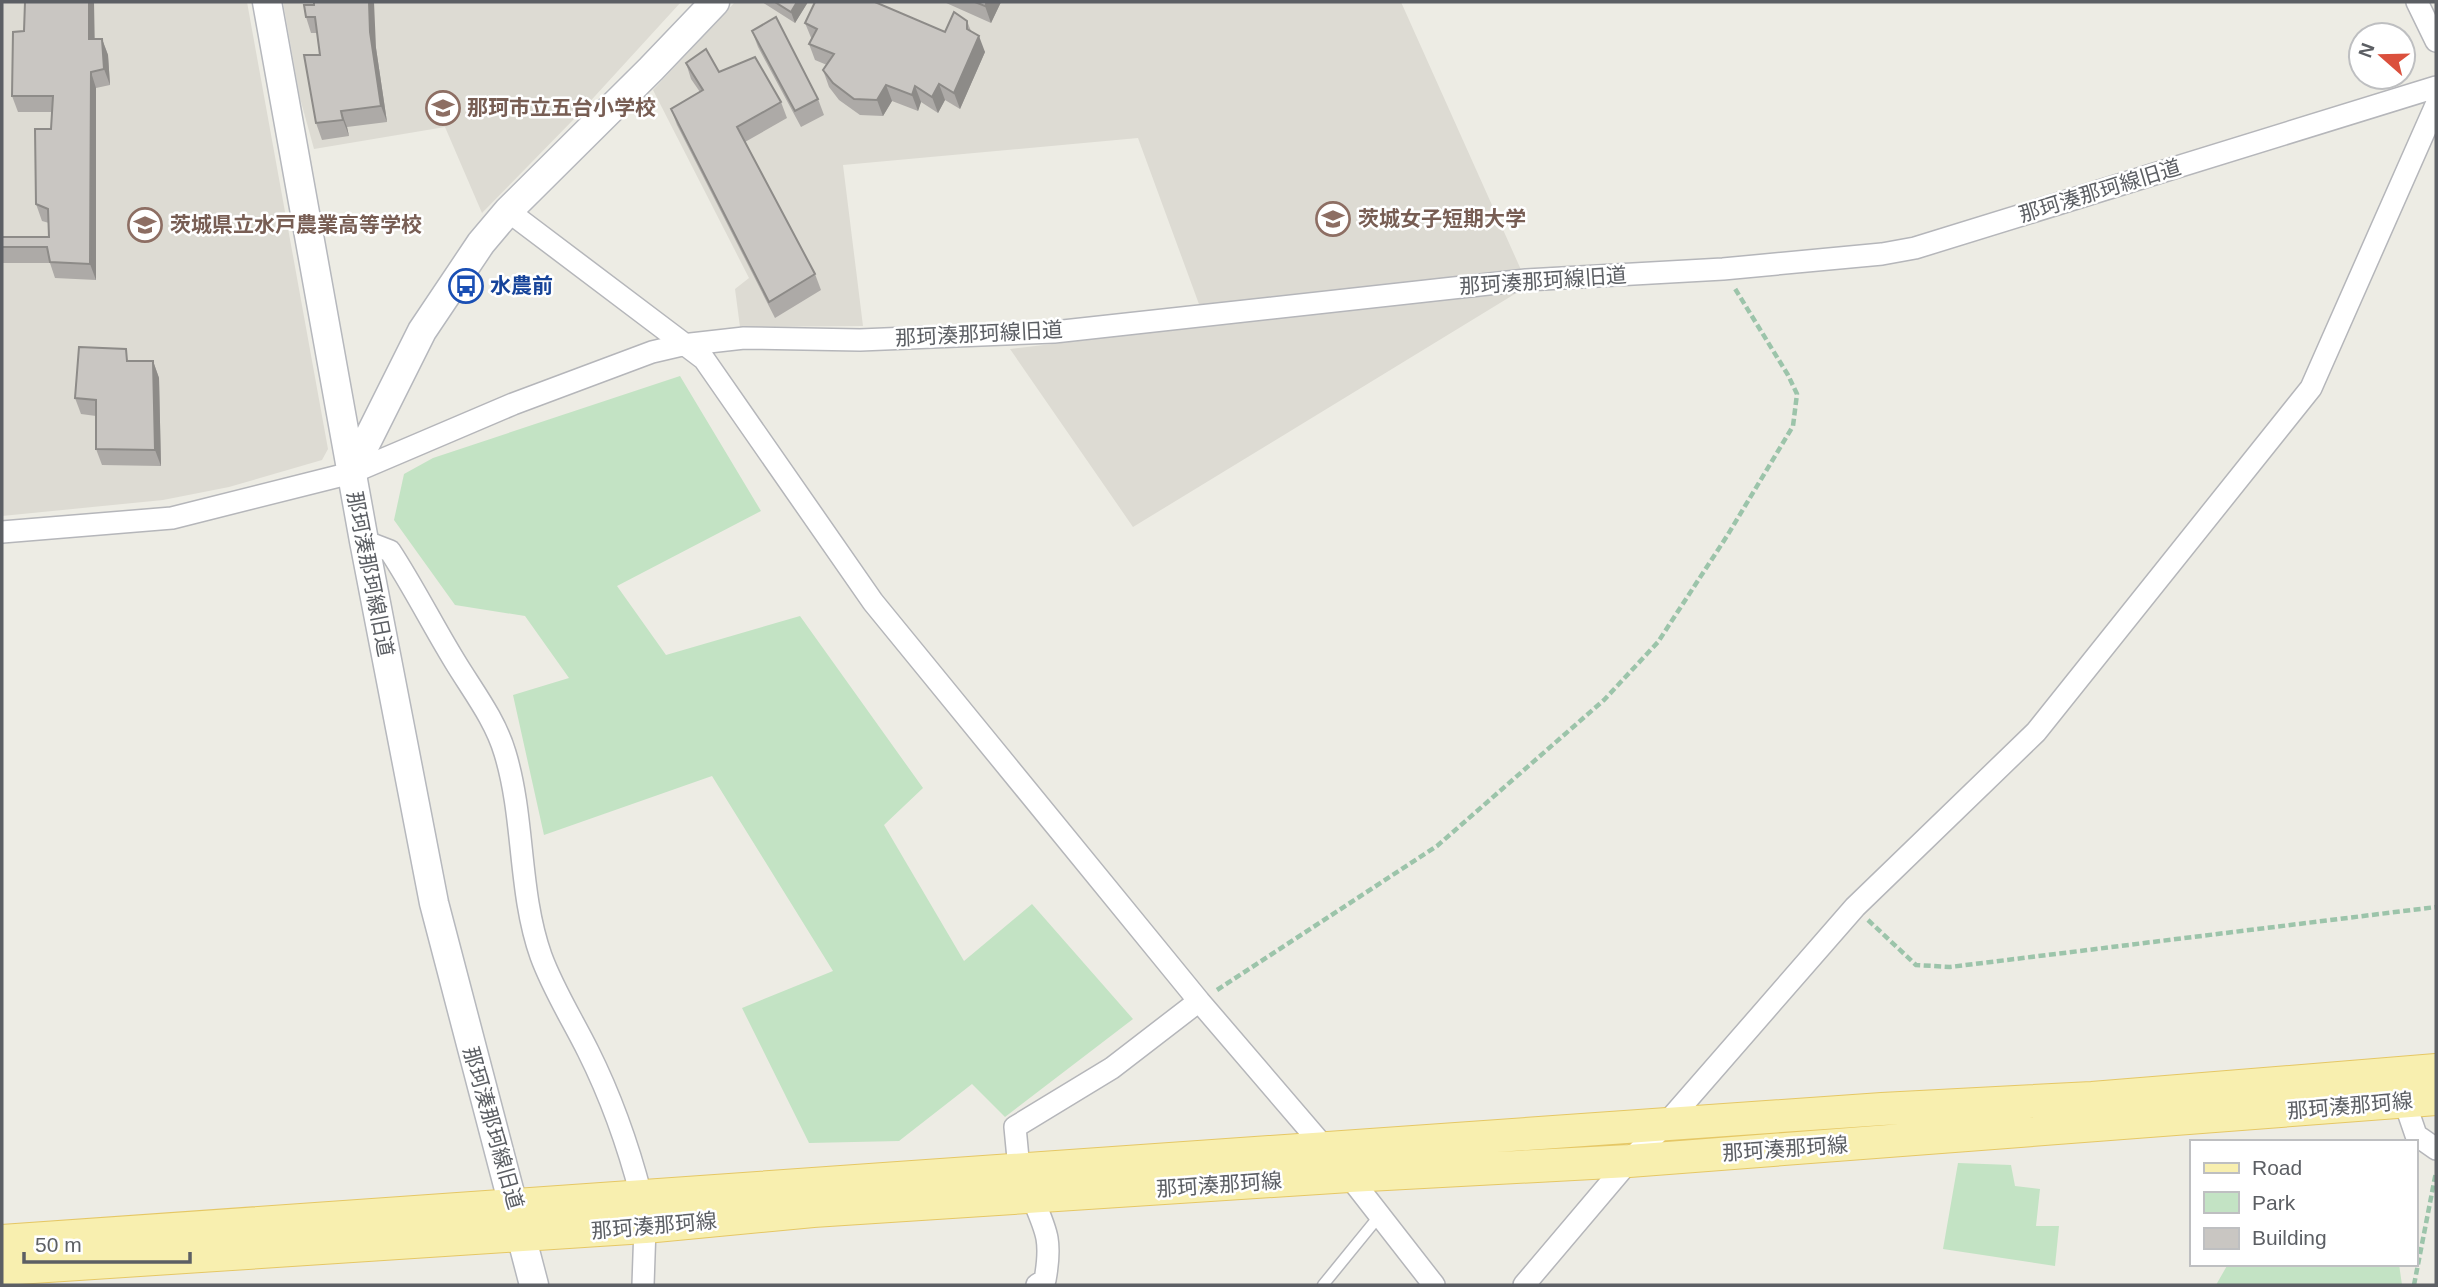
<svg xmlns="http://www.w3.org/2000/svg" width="2438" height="1287" viewBox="0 0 2438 1287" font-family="Helvetica,'Noto Sans JP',sans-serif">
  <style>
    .education { fill: #dddbd3 }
    .green { fill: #c3e3c4 }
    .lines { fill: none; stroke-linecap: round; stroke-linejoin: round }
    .lane-casing { stroke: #b5b6ba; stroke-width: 13 }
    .street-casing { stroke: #b5b6ba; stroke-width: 24 }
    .secondary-casing { stroke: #b6b8bd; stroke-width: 31 }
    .primary-casing { stroke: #e5c765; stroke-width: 34 }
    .path { stroke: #9cc4aa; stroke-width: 4.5; stroke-dasharray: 7 3.5; stroke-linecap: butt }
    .lane { stroke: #fff; stroke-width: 10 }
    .street { stroke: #fff; stroke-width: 21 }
    .secondary { stroke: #fff; stroke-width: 28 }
    .primary { stroke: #f8efaf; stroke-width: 32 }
    .wall { fill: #adaaa7 }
    .shaded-wall { fill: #8d8b88 }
    .building { fill: #c9c6c2; stroke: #8d8b88; stroke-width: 2 }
    .labels { text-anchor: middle; stroke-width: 5; stroke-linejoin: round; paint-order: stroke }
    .education-label { font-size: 21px; font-weight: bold; fill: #785e54; stroke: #fff; text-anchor: start }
    .street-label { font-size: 21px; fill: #5c5f64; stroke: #fff }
    .transit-label { font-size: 21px; font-weight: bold; fill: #164399; stroke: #fff; text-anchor: start }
  </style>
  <rect width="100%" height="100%" fill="#edece4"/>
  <path class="education" d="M2 2H247L328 449 322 460 229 487 163 500 2 516Z
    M283 2H681L574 119 482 213 445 127 314 149 300 98Z
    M735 2H1401L1522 272 1518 292 1133 527 1010 349 1207 326 1138 138 843 165 863 326 740 327 735 289 749 278 653 90Z"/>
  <path class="green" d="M680 376 761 511 617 586 666 655 800 616 923 788 884 825 964 961 1032 904 1133 1019 1005 1117 972 1084 899 1141 809 1143 742 1008 833 971 712 776 544 835 513 695 569 678 525 616 455 605 394 520 404 474 433 458Z
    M1958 1163 2011 1165 2015 1186 2040 1189 2036 1226H2059L2055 1266 1943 1249Z
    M2228 1264H2399L2402 1285H2216Z"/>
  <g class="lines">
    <g class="lane-casing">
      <path id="lane" d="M1323 1285 1380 1215"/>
    </g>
    <g class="street-casing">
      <path id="street" d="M2417 2 2436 41
        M508 211 704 359 873 602 1199 1001 1349 1176 1434 1285
        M2 532 172 518 351 473 513 404 652 352 682 345 744 338 860 340 1054 332 1526 280 1723 269 1882 254 1915 248 2436 87
        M364 541 390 551C413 586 432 624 454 660 472 690 495 719 505 753 525 819 518 891 541 956 553 989 572 1019 588 1051 611 1097 628 1145 641 1195
        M2405 1103 2416 1135 2436 1149
        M1019 1169 1015 1127 1112 1068 1199 1001
        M1032 1197C1047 1232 1052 1241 1045 1280L1037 1285
        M643 1285 645 1227
        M1524 1285 1629 1161 1665 1125 1855 907 2036 732 2311 388 2436 105"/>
    </g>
    <g class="secondary-casing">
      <path id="secondary" d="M267 2 364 541 434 903 534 1285
        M351 473 422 331 481 243 508 211 651 69 715 2"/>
    </g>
    <g class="primary-casing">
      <path id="primary" d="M2 1241 1882 1109 2092 1098 2436 1070
        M2 1269 645 1227 813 1211 1349 1176 1629 1161 2436 1099"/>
    </g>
    <path class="path" d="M1868 920 1916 965 1950 967 2436 907
      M1217 990 1437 846 1604 700 1658 642 1727 536 1793 426 1797 394 1788 375 1734 287
      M2414 1285 2436 1172"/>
    <use href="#lane" class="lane"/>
    <use href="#street" class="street"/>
    <use href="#secondary" class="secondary"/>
    <use href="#primary" class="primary"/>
  </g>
  <path class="wall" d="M762 2H808L795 23Z
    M944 2H1001L991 23Z
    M314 5 376 48 387 122 347 127 349 136 322 140 316 123 320 55 317 33H311L306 17Z
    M967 21 971 31 985 52 960 109 945 100 938 113 921 102 918 111 892 101 883 116 860 115 839 100 829 87 823 70 827 65 815 60 809 44 812 40 805 23 945 32Z
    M752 31 818 99 824 115 801 127 758 47Z
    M95 39H102L108 55 110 85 96 88V280L55 278 50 263H2V237H49V223L42 221 36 204 51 129 52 112H18L12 96Z
    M686 63 719 72 781 102 787 118 745 142 815 274 821 290 775 318 677 125 671 109 700 92 691 79Z
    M131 361H153L159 378 161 466 102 465 96 449V416L81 414 75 398Z"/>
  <path class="shaded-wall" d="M89 2H94L95 55 89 39Z
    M369 2H374L376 48 387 122 381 106 370 32Z
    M797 2H808L795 23 791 12Z
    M987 2H1001L991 23 985 6Z
    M979 36 985 52 960 109 954 93Z
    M102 39 108 55 110 85 104 69Z
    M91 72 96 88V280L90 264Z
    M939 84 945 100 938 113 932 97Z
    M886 85 892 101 883 116 877 100Z
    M915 86 921 102 918 111 912 95Z
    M341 111 347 127 349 136 343 120Z
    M153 361 159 378 161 466 155 450Z"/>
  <path class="building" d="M25 2H89V39H102L104 69 91 72 90 264 50 262 47 247H2V237H49L48 209 36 204 35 129H51L53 96H12L13 32 24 31Z
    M314 2H369L370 32 381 106 341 111 343 120 316 123 304 55H320L315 17H306L304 5H314Z
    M775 2H797L791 12Z
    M815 2H875L945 32 954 12 967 21V29L979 36 954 93 939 84 932 97 915 86 912 95 886 85 877 100 854 99 833 83 823 70 834 54 809 44 817 29 805 23Z
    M975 2H987L985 6Z
    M776 17 818 99 795 111 752 31Z
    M706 49 719 72 755 57 781 102 737 127 815 274 769 302 671 109 703 90 686 63Z
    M79 347 126 349 127 361H153L155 450 96 449V400L75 398Z"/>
  <defs>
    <g id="school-ring" transform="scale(1.75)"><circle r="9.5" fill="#fff" stroke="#8d6e63" stroke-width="1.5"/><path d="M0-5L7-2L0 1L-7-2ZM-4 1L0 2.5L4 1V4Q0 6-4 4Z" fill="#8d6e63"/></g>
    <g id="university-ring" transform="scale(1.75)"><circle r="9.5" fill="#fff" stroke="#8d6e63" stroke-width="1.5"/><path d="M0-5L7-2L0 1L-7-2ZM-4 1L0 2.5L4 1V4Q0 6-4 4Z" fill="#8d6e63"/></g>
    <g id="bus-ring" transform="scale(1.75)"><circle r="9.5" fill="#fff" stroke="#1a4fb4" stroke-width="1.5"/><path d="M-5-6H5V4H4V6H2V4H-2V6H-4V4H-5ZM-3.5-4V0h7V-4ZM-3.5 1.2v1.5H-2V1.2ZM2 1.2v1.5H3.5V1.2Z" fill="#1a4fb4"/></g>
  </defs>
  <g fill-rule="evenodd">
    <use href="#school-ring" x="443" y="108"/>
    <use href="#university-ring" x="1333" y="219"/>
    <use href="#school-ring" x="145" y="225"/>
    <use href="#bus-ring" x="466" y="286"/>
  </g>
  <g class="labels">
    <g class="education-label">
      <text x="467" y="115">那珂市立五台小学校</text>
      <text x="1358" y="226">茨城女子短期大学</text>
      <text x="170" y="232">茨城県立水戸農業高等学校</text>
    </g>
    <g class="street-label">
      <text transform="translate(2100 191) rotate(-17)" y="7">那珂湊那珂線旧道</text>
      <text transform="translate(1543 281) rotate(-4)" y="7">那珂湊那珂線旧道</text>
      <text transform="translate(979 334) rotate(-3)" y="7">那珂湊那珂線旧道</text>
      <text transform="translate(370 574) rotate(79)" y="7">那珂湊那珂線旧道</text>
      <text transform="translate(2350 1106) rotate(-5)" y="7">那珂湊那珂線</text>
      <text transform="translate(493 1128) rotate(74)" y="7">那珂湊那珂線旧道</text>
      <text transform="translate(1785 1149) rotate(-4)" y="7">那珂湊那珂線</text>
      <text transform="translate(1219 1185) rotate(-4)" y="7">那珂湊那珂線</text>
      <text transform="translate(654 1226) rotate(-5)" y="7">那珂湊那珂線</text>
    </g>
    <g class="transit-label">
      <text x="490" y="293">水農前</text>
    </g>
  </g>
  <rect width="2438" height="1287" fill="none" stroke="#5c5f64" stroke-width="7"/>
  <rect x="2190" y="1140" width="228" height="126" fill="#ffffff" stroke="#bebfc1" stroke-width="2"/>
  <rect x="2204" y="1163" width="35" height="10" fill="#f8efaf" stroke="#bebfc1" stroke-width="2"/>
  <text x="2252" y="1175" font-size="21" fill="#5c5f64">Road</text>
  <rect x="2204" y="1192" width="35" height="21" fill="#c3e3c4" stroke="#bebfc1" stroke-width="2"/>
  <text x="2252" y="1210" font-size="21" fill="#5c5f64">Park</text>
  <rect x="2204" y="1228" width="35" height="21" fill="#c9c6c2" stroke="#bebfc1" stroke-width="2"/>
  <text x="2252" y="1245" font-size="21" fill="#5c5f64">Building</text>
  <g transform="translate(2382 56) rotate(290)"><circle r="33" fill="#ffffff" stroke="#bebfc1" stroke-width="2"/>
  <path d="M0-5L12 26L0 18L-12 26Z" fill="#db503d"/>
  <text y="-10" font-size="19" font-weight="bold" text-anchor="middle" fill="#5c5f64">N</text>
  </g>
  <path d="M24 1252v10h166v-10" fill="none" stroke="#5c5f64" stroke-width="3.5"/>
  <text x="35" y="1252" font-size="21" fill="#5c5f64" stroke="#ffffff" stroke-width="5" paint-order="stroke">50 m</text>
</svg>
